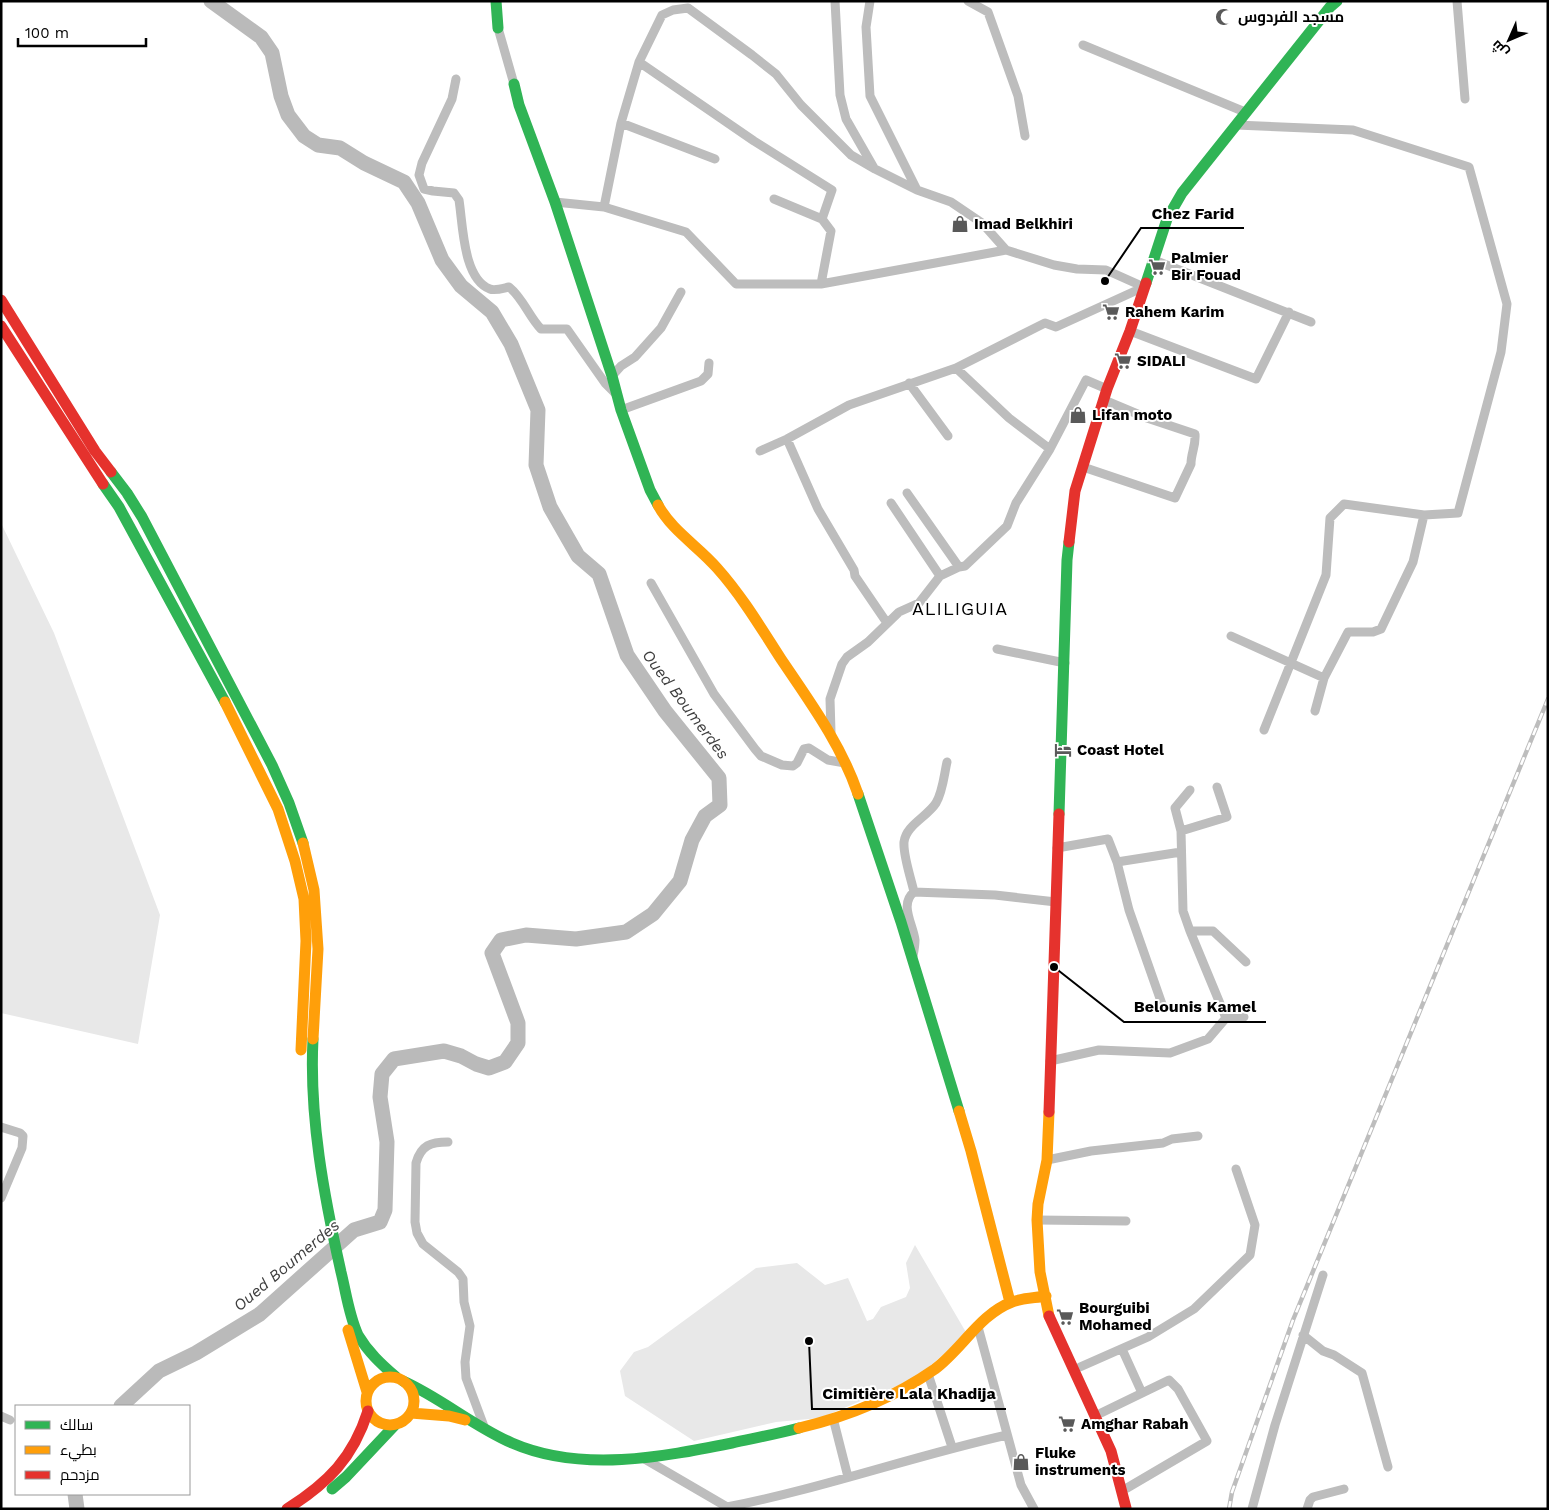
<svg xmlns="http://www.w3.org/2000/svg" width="1549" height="1510" viewBox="0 0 1549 1510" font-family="'Work Sans',Cairo,sans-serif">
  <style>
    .green { fill: #e8e8e8 }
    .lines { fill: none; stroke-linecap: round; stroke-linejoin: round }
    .river { stroke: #bababa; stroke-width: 15 }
    .street { stroke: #bdbdbd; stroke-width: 9 }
    .fast { stroke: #30b455; stroke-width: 11 }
    .slow { stroke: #ff9f0a; stroke-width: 11 }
    .jam { stroke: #e5322d; stroke-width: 11 }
    .rail-casing { stroke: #bdbdbd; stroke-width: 4.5 }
    .rail { stroke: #fff; stroke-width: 2.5; stroke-dasharray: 8; stroke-linecap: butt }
    .labels { text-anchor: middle; stroke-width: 4; stroke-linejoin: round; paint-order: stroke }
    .poi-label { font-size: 15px; font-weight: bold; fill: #000; stroke: #fff; text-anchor: start }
    .water-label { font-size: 16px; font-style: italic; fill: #3e3e3e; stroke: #fff }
    .quarter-label { font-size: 18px; letter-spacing: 1px; fill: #000; stroke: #fff }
    .leader { fill: none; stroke: #000; stroke-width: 2 }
    .callout-dot { fill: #000; stroke: #fff; stroke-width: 2 }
    .callout-label { font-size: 16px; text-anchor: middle; font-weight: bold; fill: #000; stroke: #fff; stroke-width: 4; stroke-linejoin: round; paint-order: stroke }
  </style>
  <rect width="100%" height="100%" fill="#fff"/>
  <path class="green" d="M1 523 54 633 160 915 138 1044 1 1013Z
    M915 1245 967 1334 916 1378 820 1418 776 1422 694 1441 625 1396 620 1371 634 1352 648 1347 756 1268 797 1263 825 1285 848 1278 867 1321 873 1319 881 1307 906 1297 910 1288 906 1263Z"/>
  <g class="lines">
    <path class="river" d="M121 1406 159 1371 196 1353 260 1314 354 1230 380 1222 385 1210 387 1142 380 1097 382 1074 394 1059 444 1051 461 1056 476 1064 489 1068 505 1062 518 1043V1023L492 953 501 940 526 935 576 939 626 932 653 914 680 881 692 840 705 816 720 805 719 778 665 711 627 655 599 574 578 556 550 507 536 465 538 410 511 344 492 312 461 286 442 260 418 203 404 182 364 163 340 148 318 145 304 136 288 115 281 96 272 53 261 37 211 1
      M75 1494 77 1509"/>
    <path class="street" d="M835 1 840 95 846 119 874 168
      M870 1 866 27 870 96 917 190
      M968 1 988 12 1018 96 1025 136
      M1457 1 1465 99
      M498 28 514 84
      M1083 45 1245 112
      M639 62 754 141 832 190 822 219 831 231 821 284
      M456 79 452 99 422 163 419 175 424 189 433 191 454 193 459 200C463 225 463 279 490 289 495 291 504 288 509 287 523 298 529 317 541 329H567L605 383 616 394
      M621 123 715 159
      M1236 125 1353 130 1469 167 1507 304 1501 352 1458 513 1424 515 1344 504 1330 518 1326 575 1264 730
      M774 199 822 219
      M555 202 604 207 621 123 639 62 662 15 673 10 688 8 752 55 776 74 801 105 851 155 875 169 917 190 951 202 982 223 1006 250 1054 265 1077 269 1106 270 1144 287
      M604 207 686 232 736 284H821L1006 250
      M1154 260 1311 322
      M1130 331 1256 379 1289 312
      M956 368 1009 418 1050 449
      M612 376 621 366 635 357 661 328 681 292
      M909 383 948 436
      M621 410 701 381 708 374 709 363
      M787 439 818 509 854 570 855 576 887 623
      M760 451 787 439 849 405 956 368 1035 328 1045 323 1056 327 1144 287
      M1083 467 1175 498 1191 464C1191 453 1196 446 1195 434L1147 418 1104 400
      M907 493 959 567
      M891 503 940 576
      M651 583 714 694 755 749 761 756 782 765 793 766 797 763 804 749 809 748 828 760 845 763
      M1231 636 1324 678
      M997 649 1065 663
      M1315 711 1324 678 1348 632H1373L1381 629 1413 562 1424 515
      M831 732 830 699 842 664 847 657 868 642 899 612 919 603 940 576 959 567 965 566 1007 526 1016 503 1050 449 1086 380 1107 389
      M1190 790 1175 808 1181 831 1183 911 1190 931H1213L1246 962
      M1181 831 1227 817 1217 787
      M1057 848 1108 839 1117 862 1129 910 1163 1007
      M1117 862 1181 852
      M914 892C911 878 903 856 904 842 906 825 927 817 936 803 943 791 944 775 947 762
      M1190 931 1226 1018 1244 1017
      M913 956C914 951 915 945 915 940 913 924 899 904 914 892L995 895 1056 902
      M1050 1061 1099 1050 1170 1053 1208 1039 1226 1018
      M1 1127 20 1133 23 1136 22 1148 1 1198
      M448 1142C431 1142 421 1145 416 1163L415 1222 417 1233 423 1244 458 1272 463 1279 464 1302 470 1326 465 1362 466 1378 485 1429
      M1047 1160 1091 1151 1163 1143 1172 1139 1198 1136
      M1037 1220 1126 1221
      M978 1327 1021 1485 1034 1509
      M1303 1335 1323 1351 1334 1355 1362 1373 1388 1467
      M1122 1349 1142 1393
      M1080 1367 1148 1337 1194 1309 1250 1255 1255 1225 1236 1169
      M928 1374 952 1447
      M1101 1413 1169 1380 1178 1389 1207 1441 1127 1488
      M1 1416 10 1420
      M833 1418 848 1477
      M643 1458 727 1507C821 1489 913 1456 1007 1435
      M1252 1509 1275 1425 1323 1275
      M1307 1509 1310 1500 1313 1497 1344 1489"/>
    <path class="fast" d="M496 1 498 28
      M514 84 519 105 555 202 612 376 621 410 650 490 658 505
      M1146 283 1167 219 1182 193 1330 7 1337 1
      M111 472 127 493 142 517 272 765 289 803 303 843
      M103 484 119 507 225 702
      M858 794 901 922 959 1111
      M1059 814 1067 560 1069 542
      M313 1039C309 1117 324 1196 341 1272 346 1292 349 1316 358 1335 368 1352 381 1364 396 1377
      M403 1381C441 1398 473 1426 512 1443 581 1473 662 1457 732 1443 755 1438 777 1434 799 1428
      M332 1489 346 1477 395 1425"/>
    <path class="slow" d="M658 505C672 531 698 546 717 568 742 596 761 628 781 659 810 702 841 744 858 794
      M225 702 278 809 295 861 304 899 306 941 301 1050
      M303 843 314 890 318 949 313 1039
      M959 1111 971 1151 1010 1302
      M1049 1112 1047 1160 1038 1204 1037 1220 1040 1272 1049 1316
      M348 1330 367 1392
      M366 1401a24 24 0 1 1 48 0a24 24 0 1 1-48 0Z
      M411 1413 449 1416 465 1420
      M799 1428C846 1417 895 1397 935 1369 962 1349 980 1314 1012 1302 1023 1298 1035 1298 1046 1296"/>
    <path class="jam" d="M1 300 95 451 111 472
      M1 326 103 484
      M1069 542 1075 491 1107 389 1130 331 1146 283
      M1049 1112 1059 814
      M1049 1316 1111 1451 1126 1508
      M287 1509C328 1483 353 1458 368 1411"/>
    <g class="rail-casing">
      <path id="rail" d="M1229 1509 1232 1492 1293 1320 1548 699"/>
    </g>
    <use href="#rail" class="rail"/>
  </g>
  <defs>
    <g id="mosque-bare" transform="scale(1.35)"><path d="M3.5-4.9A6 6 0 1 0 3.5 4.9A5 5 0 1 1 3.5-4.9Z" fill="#595959" stroke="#fff" stroke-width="2.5" paint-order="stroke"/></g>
    <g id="shop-bare" transform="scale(1.35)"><path d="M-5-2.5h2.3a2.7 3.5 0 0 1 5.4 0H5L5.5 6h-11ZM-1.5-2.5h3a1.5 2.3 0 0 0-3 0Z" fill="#595959" stroke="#fff" stroke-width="2.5" paint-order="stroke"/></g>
    <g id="supermarket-bare" transform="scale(1.35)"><path d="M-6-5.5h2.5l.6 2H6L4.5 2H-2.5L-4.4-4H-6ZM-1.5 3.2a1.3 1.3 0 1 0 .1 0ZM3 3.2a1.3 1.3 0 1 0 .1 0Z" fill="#595959" stroke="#fff" stroke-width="2.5" paint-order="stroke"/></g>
    <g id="hotel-bare" transform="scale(1.35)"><path d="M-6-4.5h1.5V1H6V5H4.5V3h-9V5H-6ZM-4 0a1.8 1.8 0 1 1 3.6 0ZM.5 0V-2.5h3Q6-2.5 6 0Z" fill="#595959" stroke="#fff" stroke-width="2.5" paint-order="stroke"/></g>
  </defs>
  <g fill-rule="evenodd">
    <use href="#mosque-bare" x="1224" y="17"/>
    <use href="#shop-bare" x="960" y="224"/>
    <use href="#supermarket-bare" x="1157" y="267"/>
    <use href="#supermarket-bare" x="1111" y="312"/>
    <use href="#supermarket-bare" x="1123" y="361"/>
    <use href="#shop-bare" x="1078" y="415"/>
    <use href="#hotel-bare" x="1063" y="750"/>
    <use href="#supermarket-bare" x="1065" y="1317"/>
    <use href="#supermarket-bare" x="1067" y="1424"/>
    <use href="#shop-bare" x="1021" y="1462"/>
  </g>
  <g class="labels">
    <g class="poi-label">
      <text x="1238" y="22">مسجد الفردوس</text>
      <text x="974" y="229">Imad Belkhiri</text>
      <text x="1171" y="263">Palmier<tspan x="1171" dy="17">Bir Fouad</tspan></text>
      <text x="1125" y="317">Rahem Karim</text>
      <text x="1137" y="366">SIDALI</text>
      <text x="1092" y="420">Lifan moto</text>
      <text x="1077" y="755">Coast Hotel</text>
      <text x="1079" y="1313">Bourguibi<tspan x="1079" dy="17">Mohamed</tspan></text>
      <text x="1081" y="1429">Amghar Rabah</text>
      <text x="1035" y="1458">Fluke<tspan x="1035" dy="17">instruments</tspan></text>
    </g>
    <g class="water-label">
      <text transform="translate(686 704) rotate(53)" y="6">Oued Boumerdes</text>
      <text transform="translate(286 1265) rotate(-40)" y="6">Oued Boumerdes</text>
    </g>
    <g class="quarter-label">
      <text x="960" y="615">ALILIGUIA</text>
    </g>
  </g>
  <path class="leader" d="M1105 281L1141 228H1244M1054 967L1124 1022H1266M809 1341L812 1409H1006"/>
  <g class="callout-dot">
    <circle cx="1105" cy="281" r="5"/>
    <circle cx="1054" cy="967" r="5"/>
    <circle cx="809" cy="1341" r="5"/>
  </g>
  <g class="callout-label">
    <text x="1193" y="219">Chez Farid</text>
    <text x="1195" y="1012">Belounis Kamel</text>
    <text x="909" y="1399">Cimitière Lala Khadija</text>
  </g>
  <rect width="1549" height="1510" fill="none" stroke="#000000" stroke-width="5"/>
  <rect x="15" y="1405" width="175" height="90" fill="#ffffff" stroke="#999999"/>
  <rect x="25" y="1421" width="25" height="8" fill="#30b455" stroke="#999999"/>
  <text x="60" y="1430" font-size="15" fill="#000000">سالك</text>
  <rect x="25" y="1446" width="25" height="8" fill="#ff9f0a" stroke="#999999"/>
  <text x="60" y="1455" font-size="15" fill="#000000">بطيء</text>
  <rect x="25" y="1471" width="25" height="8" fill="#e5322d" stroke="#999999"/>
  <text x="60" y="1480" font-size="15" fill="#000000">مزدحم</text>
  <g transform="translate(1509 40) rotate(225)" stroke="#ffffff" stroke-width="4" paint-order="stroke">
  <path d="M0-4L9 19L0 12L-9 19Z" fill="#000000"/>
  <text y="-8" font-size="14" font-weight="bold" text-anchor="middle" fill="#000000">ش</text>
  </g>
  <path d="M18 38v8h128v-8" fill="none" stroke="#000000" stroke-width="2.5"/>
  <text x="25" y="38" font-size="15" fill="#000000" stroke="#ffffff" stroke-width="4" paint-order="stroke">100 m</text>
</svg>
